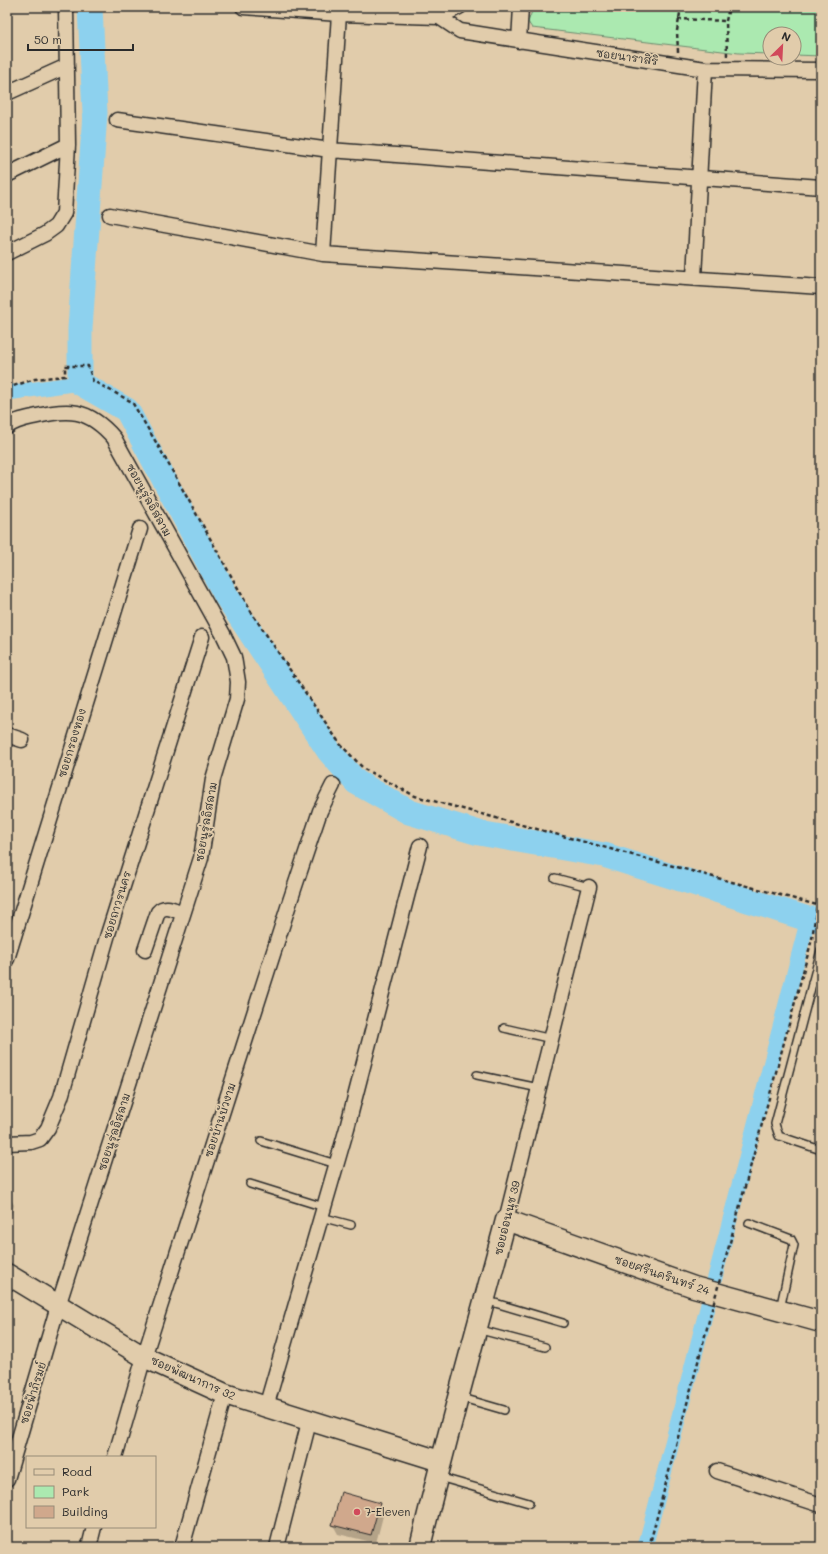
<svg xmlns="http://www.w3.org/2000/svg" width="828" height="1554" viewBox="0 0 828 1554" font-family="Mali,'Playpen Sans Thai',sans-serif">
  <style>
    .green { fill: #abe9b0; stroke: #6b8a6e }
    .shadow { fill: #0003 }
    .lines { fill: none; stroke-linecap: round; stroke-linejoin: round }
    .canal { stroke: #8dd1ee; stroke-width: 15 }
    .river { stroke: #8dd1ee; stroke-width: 25 }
    .building { fill: #d0a88c; stroke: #2b2b2b }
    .lane-casing { stroke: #2b2b2b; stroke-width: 10 }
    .street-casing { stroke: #2b2b2b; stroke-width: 17 }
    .secondary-casing { stroke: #2b2b2b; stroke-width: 23 }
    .path { stroke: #2b2b2b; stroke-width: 2.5; stroke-dasharray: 4 3; stroke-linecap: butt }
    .lane { stroke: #e1ccab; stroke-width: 7 }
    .street { stroke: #e1ccab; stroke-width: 14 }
    .secondary { stroke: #e1ccab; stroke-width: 20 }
    .path-bridge { stroke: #2b2b2b; stroke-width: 2.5; stroke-dasharray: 4 3; stroke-linecap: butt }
    .poi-dot { fill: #d1495b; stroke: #e1ccab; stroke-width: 1.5 }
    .labels { text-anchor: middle; stroke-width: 3.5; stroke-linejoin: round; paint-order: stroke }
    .street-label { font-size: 11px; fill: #2b2b2b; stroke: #e1ccab }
    .poi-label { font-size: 11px; fill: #2b2b2b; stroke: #e1ccab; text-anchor: start }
  </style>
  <rect width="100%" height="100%" fill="#e1ccab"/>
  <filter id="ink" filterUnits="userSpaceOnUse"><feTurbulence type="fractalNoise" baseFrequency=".025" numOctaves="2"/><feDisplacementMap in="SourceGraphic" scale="8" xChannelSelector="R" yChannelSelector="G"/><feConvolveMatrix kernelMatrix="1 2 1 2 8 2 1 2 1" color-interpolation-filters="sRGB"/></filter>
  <g filter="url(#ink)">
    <path class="green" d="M538 7H821V56L794 55V34H770V54L739 53 532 28 528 22 532 11Z"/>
    <path class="shadow" d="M7 1195 9 1196 14 1205 7 1230Z
      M379 1503 384 1512 376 1543 338 1534 333 1525Z"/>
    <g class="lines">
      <path class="canal" d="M7 393 80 383
        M645 1547 808 919"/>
      <path class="river" d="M90 7 95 113 80 329V383L127 410 227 597 329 751 356 782 409 812 479 833 604 855 808 919H821"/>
    </g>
    <path class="building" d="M341 1492 380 1503 371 1535 332 1525Z"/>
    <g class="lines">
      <g class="lane-casing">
        <path id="lane" d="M555 878 589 887
          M821 950 775 1124 779 1136 821 1150
          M812 982 821 984
          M504 1028 552 1039
          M477 1075 539 1088
          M261 1141 336 1164
          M250 1184 324 1207
          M321 1217 351 1225
          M749 1223 791 1239 794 1245 780 1309
          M485 1300 563 1323
          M477 1329 545 1347
          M459 1397 504 1410
          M439 1477 529 1503"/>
      </g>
      <g class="street-casing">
        <path id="street" d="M243 7 339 14 439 17 459 7
          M439 17 460 31 705 69 821 70
          M519 41 521 7
          M7 93 67 66
          M117 120 330 150 821 187
          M7 175 68 145
          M110 215 323 254 821 287
          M7 253 45 234 56 226 64 213 68 145 66 7
          M323 254 339 14
          M694 277 705 69
          M7 427C14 421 24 419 33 417 68 408 88 408 114 438L223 634 234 657 238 682 237 699 213 779 201 858 58 1306 7 1479
          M7 735 22 740
          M145 950 158 912C165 904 174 910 183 913
          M7 959 140 529
          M7 1143 31 1142 40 1139 48 1128 61 1097 108 934 202 637
          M506 1220 589 887
          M266 1407 347 1128 420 846
          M115 1457 144 1357 290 901 320 811 333 785
          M717 1471 821 1505
          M89 1547 94 1527
          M182 1547 225 1394
          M277 1547 309 1422"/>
      </g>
      <g class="secondary-casing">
        <path id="secondary" d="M7 1274 144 1357 225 1394 440 1461
          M420 1547C446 1437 477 1329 506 1220L694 1287 821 1322"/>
      </g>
      <path class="path" d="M678 19 726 21
        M678 52 677 31 681 7
        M727 56 726 21 729 7
        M7 388 35 379 65 376V366H88L93 381 132 402 160 449 253 615 340 744 364 769 415 796 817 905 821 904
        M812 939 817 905"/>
      <use href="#lane" class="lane"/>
      <use href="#street" class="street"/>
      <use href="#secondary" class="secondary"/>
      <path class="path-bridge" d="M649 1547 716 1294 812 939"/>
    </g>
  </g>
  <circle class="poi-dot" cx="357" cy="1512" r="4"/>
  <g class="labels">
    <g class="street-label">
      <text transform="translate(627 57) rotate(8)" y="4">ซอยนาราสิริ</text>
      <text transform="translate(149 500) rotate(61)" y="4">ซอยนูรุ่ลอิสลาม</text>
      <text transform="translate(72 743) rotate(-73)" y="4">ซอยกรองทอง</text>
      <text transform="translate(206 822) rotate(-80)" y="4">ซอยนูรุ่ลอิสลาม</text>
      <text transform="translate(117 905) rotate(-73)" y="4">ซอยถาวรนคร</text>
      <text transform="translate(220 1120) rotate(-72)" y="4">ซอยบ้านบัวงาม</text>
      <text transform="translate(114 1132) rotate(-72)" y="4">ซอยนูรุ่ลอิสลาม</text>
      <text transform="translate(507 1218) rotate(-76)" y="4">ซอยอ่อนนุช 39</text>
      <text transform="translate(662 1275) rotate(19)" y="4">ซอยศรีนครินทร์ 24</text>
      <text transform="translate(193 1378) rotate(24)" y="4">ซอยพัฒนาการ 32</text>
      <text transform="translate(33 1393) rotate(-73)" y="4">ซอยฟ้าภิรมย์</text>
    </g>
    <g class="poi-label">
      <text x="365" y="1516">7-Eleven</text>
    </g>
  </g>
  <rect width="828" height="1554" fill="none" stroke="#e1ccab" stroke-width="24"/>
  <rect x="12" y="12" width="804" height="1530" fill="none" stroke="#2b2b2b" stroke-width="1.5" filter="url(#ink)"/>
  <rect x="26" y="1456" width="130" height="72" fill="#e1ccab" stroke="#988c78"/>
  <rect x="34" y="1469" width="20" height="6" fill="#e1ccab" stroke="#988c78"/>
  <text x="62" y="1476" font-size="12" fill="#2b2b2b">Road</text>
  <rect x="34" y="1486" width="20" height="12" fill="#abe9b0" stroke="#988c78"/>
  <text x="62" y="1496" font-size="12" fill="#2b2b2b">Park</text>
  <rect x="34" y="1506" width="20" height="12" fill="#d0a88c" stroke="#988c78"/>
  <text x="62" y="1516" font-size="12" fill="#2b2b2b">Building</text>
  <g transform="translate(782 46) rotate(24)"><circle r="19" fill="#e1ccab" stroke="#988c78"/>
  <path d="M0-3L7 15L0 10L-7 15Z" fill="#d1495b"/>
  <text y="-6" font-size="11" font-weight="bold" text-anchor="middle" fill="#2b2b2b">N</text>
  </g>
  <path d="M28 44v6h105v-6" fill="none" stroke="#2b2b2b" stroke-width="2"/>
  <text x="34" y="44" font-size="12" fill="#2b2b2b" stroke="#e1ccab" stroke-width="3" paint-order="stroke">50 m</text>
</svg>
